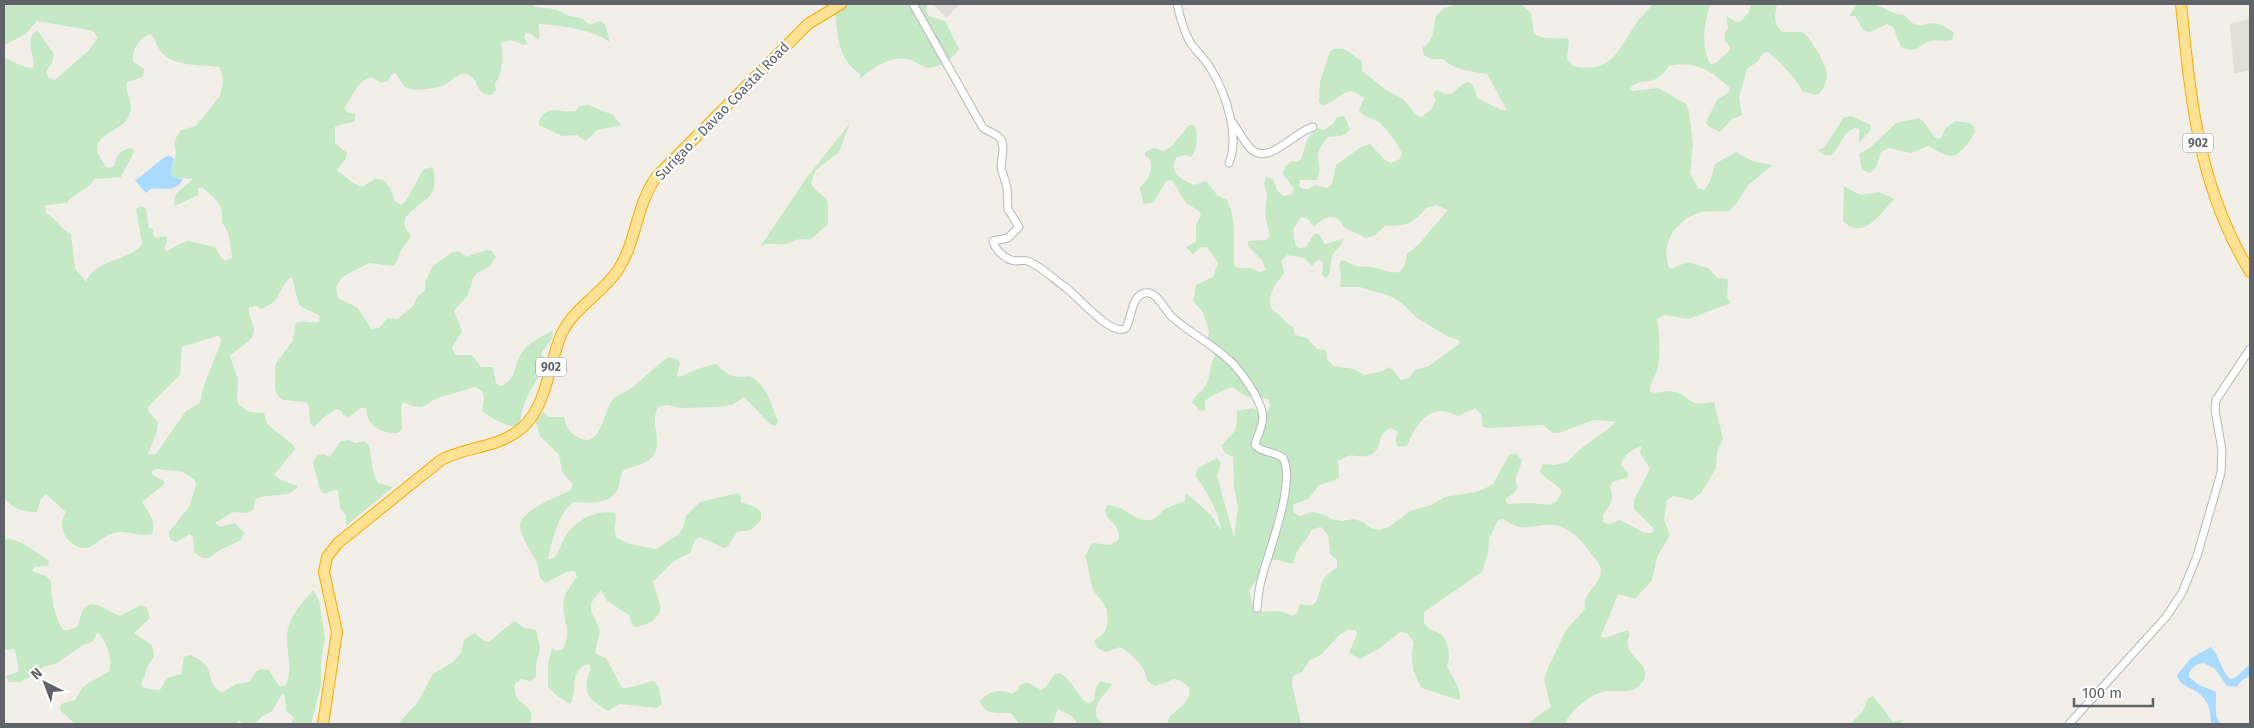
<svg xmlns="http://www.w3.org/2000/svg" width="2254" height="728" viewBox="0 0 2254 728" font-family="'Fira Sans',sans-serif">
  <style>
    .industrial { fill: #e0deda }
    .education { fill: #e1ded6 }
    .green { fill: #c5e8c5; fill-rule: evenodd }
    .water { fill: #aadaff }
    .lines { fill: none; stroke-linecap: round; stroke-linejoin: round }
    .minor-casing { stroke: #b5b8bc; stroke-width: 9 }
    .highway-casing { stroke: #f9ab00; stroke-width: 12 }
    .minor { stroke: #fff; stroke-width: 7 }
    .highway { stroke: #fde293; stroke-width: 10 }
    .labels { text-anchor: middle; stroke-width: 4.5; stroke-linejoin: round; paint-order: stroke }
    .shield { fill: #fff; stroke: #8f9295; stroke-width: 1 }
    .shield-label { font-size: 12px; font-weight: bold; fill: #5f6368 }
    .street-label { font-size: 14px; fill: #5f6368; stroke: #fff }
  </style>
  <rect width="100%" height="100%" fill="#f1efe8"/>
  <path class="industrial" d="M933 4H958L959 5 946 18Z"/>
  <path class="education" d="M2250 19V70L2234 74 2230 24Z"/>
  <path class="green" d="M7 4H531L536 7 555 9 567 15 583 19 587 23 592 24 600 21 605 24 610 42C591 29 564 26 541 24H538L540 36 538 39 530 33H526L524 37 528 44 523 45C514 40 512 39 501 43 504 58 503 70 495 84L496 90 492 95C473 95 480 77 467 74 459 72 452 80 446 84 439 88 415 92 407 88 402 85 399 77 395 73L391 75 388 81 381 83 372 77C355 81 354 97 344 108L347 112 355 114V121C348 124 343 123 335 127V143L347 153 345 160 337 170 353 183 362 187 375 179 383 180 390 188 395 201 401 205C410 199 417 179 424 169L433 167C435 175 436 190 429 197 417 208 393 218 411 235 409 241 407 242 404 246 398 253 400 260 393 266L369 263 342 277 336 287 338 298 358 308 371 329 379 328 388 318 398 319 413 306 417 297 425 290V282L433 266 451 253 459 251 466 257 486 250 492 251 496 257 489 267 477 273 473 278 468 295 454 311 462 331 452 348 455 355H472L481 367H493L496 383 500 386C517 382 513 363 523 351 531 341 542 337 553 330L552 339 541 353C542 357 544 360 544 364 543 372 537 379 533 386 526 396 521 412 520 424L515 427C504 425 491 418 482 411L484 398 482 391 475 387C465 390 454 393 444 396 424 401 428 414 403 402L401 408 402 429 398 433C381 433 367 427 366 408H360L349 417 343 415 342 411 337 409 324 417 314 427 310 423 309 406 306 402 283 400 278 396 275 389V365L293 340 296 323C304 320 311 324 319 322L320 316C315 312 307 311 302 307 296 303 296 285 291 277 275 291 284 300 261 309L256 306 249 307C247 316 254 322 254 330 254 342 236 348 230 357L238 379 237 399 238 404 249 412 264 413 267 424 293 445 295 449 274 475 281 480 298 486C290 500 269 492 256 499L253 510 247 513 233 512 215 523 220 527 235 523 244 533 241 540 218 551 209 558H202L194 552 193 537 190 534 176 542 170 540 169 532 189 507 196 485 194 479 183 472 157 469 151 471 153 475 164 481 163 485 142 502C148 512 157 522 152 534 139 538 126 529 114 533 105 535 98 543 90 547 76 552 61 537 62 523 62 519 65 515 66 512L46 494 41 499 37 512C23 512 12 509 4 497V58L25 67 33 68C36 54 23 40 37 30L54 54 52 63 46 72 48 77 55 80 88 51 98 38 94 32 89 30 37 21 26 34 4 45V7ZM151 34C156 40 157 48 163 54 174 66 203 65 219 67L222 73 223 82 220 96 196 126 181 130 176 138 174 143 176 152 171 174 175 178 193 179 176 194 174 199 175 206 198 195V188L202 187C215 200 224 202 222 223 231 232 229 245 233 257L225 261 221 258 215 247 189 241 181 243 166 252 164 248 167 242 166 236 155 238 153 235 154 229 149 228 146 209 142 206 136 209 142 243C136 260 94 258 86 282L75 268 71 234C60 229 56 218 46 213L45 205 67 203C74 192 88 191 94 179L121 177 134 152 132 148C120 150 117 154 114 166L109 168 106 167C104 163 100 158 98 153 92 134 123 131 129 116 135 101 124 95 127 82L143 77 144 69 133 61C132 51 139 36 151 34ZM217 336 220 337 221 342 203 388 200 403 186 411 156 454H148L157 431 158 422 149 412 148 407 180 375 182 347Z
    M844 4H928L926 10 929 16 945 21 959 49C953 59 937 70 925 67 919 65 914 60 907 59 891 56 871 68 860 79V74C836 57 839 35 834 8Z
    M1458 4H1521L1531 13 1534 34C1547 41 1555 37 1569 39L1567 59 1573 66C1611 74 1617 52 1635 25 1640 17 1647 13 1652 4H1711C1704 20 1700 50 1711 64L1716 63 1730 50V46L1725 42V33L1728 28 1726 16 1737 22 1741 21 1749 12 1751 4H1777C1775 17 1772 23 1783 32H1802L1808 37 1819 54 1826 69 1827 77 1824 87 1818 95 1803 92C1800 83 1776 58 1768 52L1763 53 1758 61 1747 69 1739 98 1742 115 1732 119 1720 132 1708 126 1706 122 1717 100 1729 92 1730 88C1711 71 1695 60 1669 66 1653 90 1645 74 1629 89L1633 91 1658 88 1686 104 1689 112 1693 145 1690 173 1698 188 1704 190C1711 182 1712 175 1715 164L1736 152 1752 161 1773 165 1748 185 1736 204 1729 211C1720 213 1710 210 1701 212 1677 219 1658 244 1670 269L1688 262 1708 268 1718 278 1728 279 1727 297 1731 303 1688 319 1664 315 1657 319C1659 334 1661 351 1658 366 1657 375 1649 383 1650 392 1658 394 1663 391 1670 391 1685 393 1685 399 1695 403 1702 405 1707 402 1714 402L1723 439 1717 452 1716 468 1701 493 1692 500 1673 496 1667 500 1664 520 1670 535 1657 557 1652 580 1635 599 1618 594 1601 636 1604 638 1628 630 1630 635C1617 656 1660 664 1640 685 1628 696 1616 688 1602 692 1588 696 1570 711 1565 724H1529L1536 717 1551 707 1544 680 1547 670 1566 630 1585 609C1582 592 1600 587 1601 571 1601 564 1596 560 1592 555 1583 542 1568 524 1550 525 1527 525 1525 533 1503 519L1498 520 1489 539 1488 553 1482 572 1424 612C1424 616 1423 621 1425 624 1429 630 1433 630 1439 633 1449 640 1451 656 1447 666L1458 687 1460 696 1459 700 1422 688C1413 674 1409 658 1414 642L1407 633 1400 632 1380 648 1360 659 1349 653 1357 634 1356 630H1347L1339 635 1321 655 1310 660 1302 672 1293 676 1292 684 1301 724H1167L1169 717 1185 703 1190 694 1189 687 1181 681 1174 679 1155 686C1146 682 1147 678 1144 670 1139 661 1128 651 1120 647L1106 652 1097 648 1094 640C1107 635 1111 620 1105 607 1103 601 1097 597 1094 591 1089 580 1089 567 1085 556L1092 543 1111 545 1119 539C1119 536 1119 533 1118 530 1114 520 1101 518 1107 505 1123 504 1135 523 1151 520 1158 518 1161 511 1167 508 1172 505 1179 503 1185 501L1186 493 1211 515 1221 531C1220 514 1205 488 1195 475L1198 468 1217 458 1221 463 1217 476 1234 537 1238 508 1234 487 1233 457 1225 453 1221 446 1234 432 1237 423V411L1253 408 1262 416 1266 414 1270 406 1268 399 1246 396 1232 387 1211 396 1205 401V410L1200 411 1192 402C1196 394 1204 390 1207 383 1211 374 1209 365 1215 356L1208 339 1209 332 1207 324 1202 311 1193 301 1196 285 1213 277 1218 263 1207 247H1201L1193 254 1186 247 1196 242V225L1201 215 1199 211 1186 203 1172 180 1166 181 1153 203 1144 204 1140 188C1149 178 1153 172 1150 159L1145 156V152L1154 148 1164 151 1171 147 1189 125H1194C1199 133 1197 151 1191 157L1183 155 1176 158C1169 174 1181 179 1194 185L1206 181 1217 195 1227 200C1237 220 1233 243 1234 264L1237 268H1250L1259 272 1266 270 1262 260 1248 246V241L1266 240 1270 236 1265 215 1267 195 1264 184 1266 177 1273 179 1277 190 1283 196 1292 194 1294 189 1283 174 1285 166 1291 161 1298 162 1302 158C1306 144 1305 137 1319 128L1324 130 1333 124 1337 117 1344 116 1350 129C1345 137 1337 136 1328 137 1309 158 1325 161 1317 180H1300L1299 186 1303 189H1309L1315 185 1327 188 1332 184 1336 165 1361 147 1370 144 1385 160 1391 163 1400 159 1402 153C1396 142 1390 133 1381 124 1374 117 1364 119 1359 110L1364 98C1343 81 1342 102 1322 105L1319 102 1320 82 1330 51C1346 44 1349 54 1362 61V71L1386 90 1403 99 1415 114 1421 117 1432 109 1436 99 1433 95 1436 90 1445 94H1451L1464 83 1469 82 1473 85 1477 98 1501 110H1507L1487 74C1470 71 1456 71 1443 59H1431L1424 55 1422 48C1436 40 1432 30 1436 16L1444 8ZM1436 205 1448 210 1418 245 1407 254C1404 282 1389 271 1373 267 1367 266 1362 267 1357 266 1352 265 1347 261 1342 260L1339 265 1341 275 1340 287H1360L1390 296 1402 303 1417 318 1447 336 1458 340 1460 343 1429 366 1415 370 1409 378 1401 380 1390 367 1380 372 1364 375 1354 369 1334 366 1327 359 1326 350 1317 349 1307 338 1295 335 1293 327C1284 323 1282 314 1273 311 1265 296 1276 284 1284 273L1281 261 1287 255 1304 258 1312 266 1319 259 1323 263 1322 275 1326 278C1332 271 1330 265 1332 257 1334 249 1342 248 1343 239L1325 244 1319 234H1314L1306 247 1299 248 1295 244 1293 230 1301 217 1308 219 1314 227C1321 220 1329 213 1339 220 1342 222 1343 228 1347 229 1353 232 1359 234 1366 238L1374 236 1385 226C1407 225 1411 226 1426 208ZM1475 408 1481 414 1483 427 1490 428 1543 425 1553 433H1559L1594 420 1615 422 1612 426 1579 450 1567 462 1555 465 1543 464 1540 472C1547 480 1555 483 1562 491 1555 511 1544 503 1528 503 1521 503 1514 504 1507 504L1505 499 1514 493 1518 487 1515 481 1522 461 1516 453 1509 455 1493 484 1486 488 1476 492 1445 497 1431 505 1410 511 1389 527 1379 530 1371 528 1363 522 1354 519 1342 521 1331 519 1326 515 1312 512 1300 516 1294 513 1293 505 1308 499 1319 485 1333 481 1339 477 1338 461C1341 460 1345 457 1348 456 1356 454 1365 459 1372 454 1385 446 1374 435 1391 428L1398 432 1395 440 1398 447 1407 446C1416 424 1430 401 1458 416ZM1642 446 1640 453 1650 469 1634 500V509L1654 529 1652 533H1645L1620 520 1608 524 1603 522V515C1610 504 1615 500 1610 487L1613 482 1628 477 1627 472 1621 465C1624 454 1631 450 1642 446ZM1321 527 1328 535 1330 554 1337 560V567C1333 571 1325 575 1323 580 1317 593 1321 611 1300 604L1297 613 1292 616C1276 607 1268 615 1253 609L1249 590C1256 584 1266 562 1272 560 1278 559 1287 563 1293 564 1296 547 1306 543 1312 529Z
    M1857 4H1874L1897 14 1904 15 1912 23 1921 26C1933 20 1944 25 1954 33L1952 40C1945 42 1938 39 1931 41 1917 44 1919 55 1901 47L1893 27 1887 24 1870 32 1864 31 1855 16H1849Z
    M588 105 613 115 621 125 597 130 586 141 577 135 562 136 539 125C538 117 538 124 541 118 551 103 561 114 576 111L579 106Z
    M1851 116 1871 125 1870 131 1859 143V129L1855 128C1841 133 1842 146 1831 155H1824L1818 150 1825 147 1843 118Z
    M1919 118C1929 124 1928 133 1937 139L1942 137 1945 129 1955 121 1970 123 1976 130C1970 140 1960 160 1946 155 1940 153 1934 149 1928 146L1911 153 1889 148 1881 152C1878 162 1878 167 1870 173L1862 170 1859 154 1871 147 1896 123Z
    M850 123 839 152 816 170 811 183C814 191 824 195 828 202V224L810 240C797 237 796 241 785 244 775 246 771 240 760 247L805 180Z
    M1844 186 1860 195 1878 192 1895 199C1880 211 1866 242 1843 221Z
    M669 357 677 359 680 363 677 376 680 377 697 369 716 364C726 375 736 379 750 376 767 385 771 404 778 421L776 426 771 425 744 397 732 405 719 407 680 408 667 405 658 407C648 425 667 445 649 460 641 466 631 466 623 471 620 477 620 484 617 490 610 505 587 503 573 502 558 514 552 540 548 559L554 558C559 552 561 544 565 537 575 520 596 509 615 513 618 522 611 529 617 538L630 544 656 549 678 535 683 528 686 516 700 502 738 493 741 496V502L755 507 761 512V520L751 530 737 532 729 545 724 548 700 537 695 540 690 553 674 561 653 582 661 608C657 621 648 625 635 627L632 624 629 615 607 601 601 590 591 603V611L600 630 595 653 606 658 622 688C633 689 644 682 654 681L659 688 662 703 657 708 619 704 608 711C587 698 581 692 591 668L589 664C567 670 579 689 570 704L557 696 548 687V665L552 648 556 651 563 649C578 619 547 613 577 577L575 571 566 572 546 583 540 578C538 572 539 565 535 559 531 552 519 533 520 525 522 510 558 496 570 491L573 485 562 471 559 455 540 436 535 420 543 412 549 417H564C566 426 570 434 579 438 600 449 604 413 611 402 614 396 624 393 630 389 644 379 654 366 669 357Z
    M349 440 355 443 364 441 369 445C372 459 371 471 378 483L393 487 346 526V516L340 507 338 491 334 490 324 494 320 489 313 463 317 455 324 454 330 457 341 441Z
    M9 538 24 544 49 561 48 566 34 567 32 571 46 576 51 581C51 597 54 616 63 630H69L77 627C80 622 80 617 82 612 91 594 108 613 120 616L141 605 147 608 150 618 134 633 152 645 154 656 146 669 145 676 141 683 144 688 160 690 167 678 181 674 184 657 190 655C220 666 203 686 223 692L236 684 250 682C255 672 257 667 269 670L279 686H285C296 667 282 645 289 625 293 612 304 601 313 590L319 600 325 638 321 661V685L311 724H291L294 718 286 710 285 696 282 694 272 711 261 717 256 724H244L239 721 235 724H75L60 710 61 704 75 700 82 688 88 683 109 672C114 659 106 642 98 632L92 642 83 645 57 663 43 667 30 677 20 682H9L6 676 19 671 15 649 4 650V541Z
    M514 621 525 628 536 630 540 648 536 664V677L530 681 521 679 515 684C511 708 537 700 530 724H398L418 702 433 674 453 662 461 653 464 640 475 633 484 641 489 642Z
    M1059 673 1066 677 1084 701 1089 703 1094 700 1096 687 1100 681 1113 684C1103 695 1085 713 1104 724H1078L1072 716 1058 709 1052 724H1019L1011 713C998 713 985 716 980 701 988 691 1001 688 1012 694L1019 689V686L1027 682 1041 690 1046 687 1054 675Z
    M1873 696 1893 722 1904 720 1899 724H1850L1863 711 1868 698Z"/>
  <path class="water" d="M169 155 174 159 171 174 175 178 183 179C174 194 165 187 151 189L146 193 135 180C148 173 156 161 169 155Z
    M2211 647C2220 656 2222 674 2231 679L2236 677 2250 664V676L2241 681 2237 687 2227 686 2215 669 2204 663C2197 663 2188 669 2189 677L2199 685 2216 692V715L2220 724H2211C2212 683 2179 693 2177 675L2191 658Z"/>
  <g class="lines">
    <g class="minor-casing">
      <path id="minor" d="M913 4 983 128 998 136 1002 141 1003 149 1001 168 1007 187 1008 209 1019 227 1008 238 993 241C995 250 1006 260 1015 261 1021 261 1025 259 1030 262 1043 268 1054 279 1065 287 1078 296 1112 338 1126 328 1132 317 1131 296 1145 293 1157 290 1165 311 1172 317 1192 335 1217 346 1235 366 1245 377 1256 394 1261 408 1266 421 1258 433 1255 445 1261 453 1275 451 1283 458 1296 483 1269 550 1262 577 1259 587 1258 597 1257 608
        M1177 4C1180 17 1184 32 1191 44 1198 53 1207 61 1212 71 1226 94 1240 137 1229 163
        M1233 123C1239 131 1244 142 1251 149 1269 166 1295 131 1313 127
        M2069 724 2166 617 2182 593 2197 556 2221 473 2222 450 2215 410 2216 400 2250 349"/>
    </g>
    <g class="highway-casing">
      <path id="highway" d="M2181 4C2191 102 2198 185 2250 272
        M323 724 337 632 324 572 327 557 338 543 441 460C467 446 499 448 522 428 547 406 549 364 561 335 573 308 602 294 618 270 637 241 636 204 657 176L808 24 841 4"/>
    </g>
    <use href="#minor" class="minor"/>
    <use href="#highway" class="highway"/>
  </g>
  <g class="labels">
    <g class="shield">
      <rect x="2183" y="133.5" width="30" height="19" rx="4"/>
      <rect x="536" y="357.5" width="30" height="19" rx="4"/>
    </g>
    <g class="shield-label">
      <text x="2198" y="147">902</text>
      <text x="551" y="371">902</text>
    </g>
    <g class="street-label">
      <text transform="translate(722 111) rotate(-46)" y="5">Surigao - Davao Coastal Road</text>
    </g>
  </g>
  <rect width="2254" height="728" fill="none" stroke="#5f6368" stroke-width="10"/>
  <g transform="translate(45 683) rotate(318)" stroke="#ffffff" stroke-width="4" paint-order="stroke">
  <path d="M0-4L9 19L0 12L-9 19Z" fill="#5f6368"/>
  <text y="-8" font-size="14" font-weight="bold" text-anchor="middle" fill="#5f6368">N</text>
  </g>
  <path d="M2074 698v8h79v-8" fill="none" stroke="#5f6368" stroke-width="2.5"/>
  <text x="2082" y="698" font-size="15" fill="#5f6368" stroke="#ffffff" stroke-width="4" paint-order="stroke">100 m</text>
</svg>
